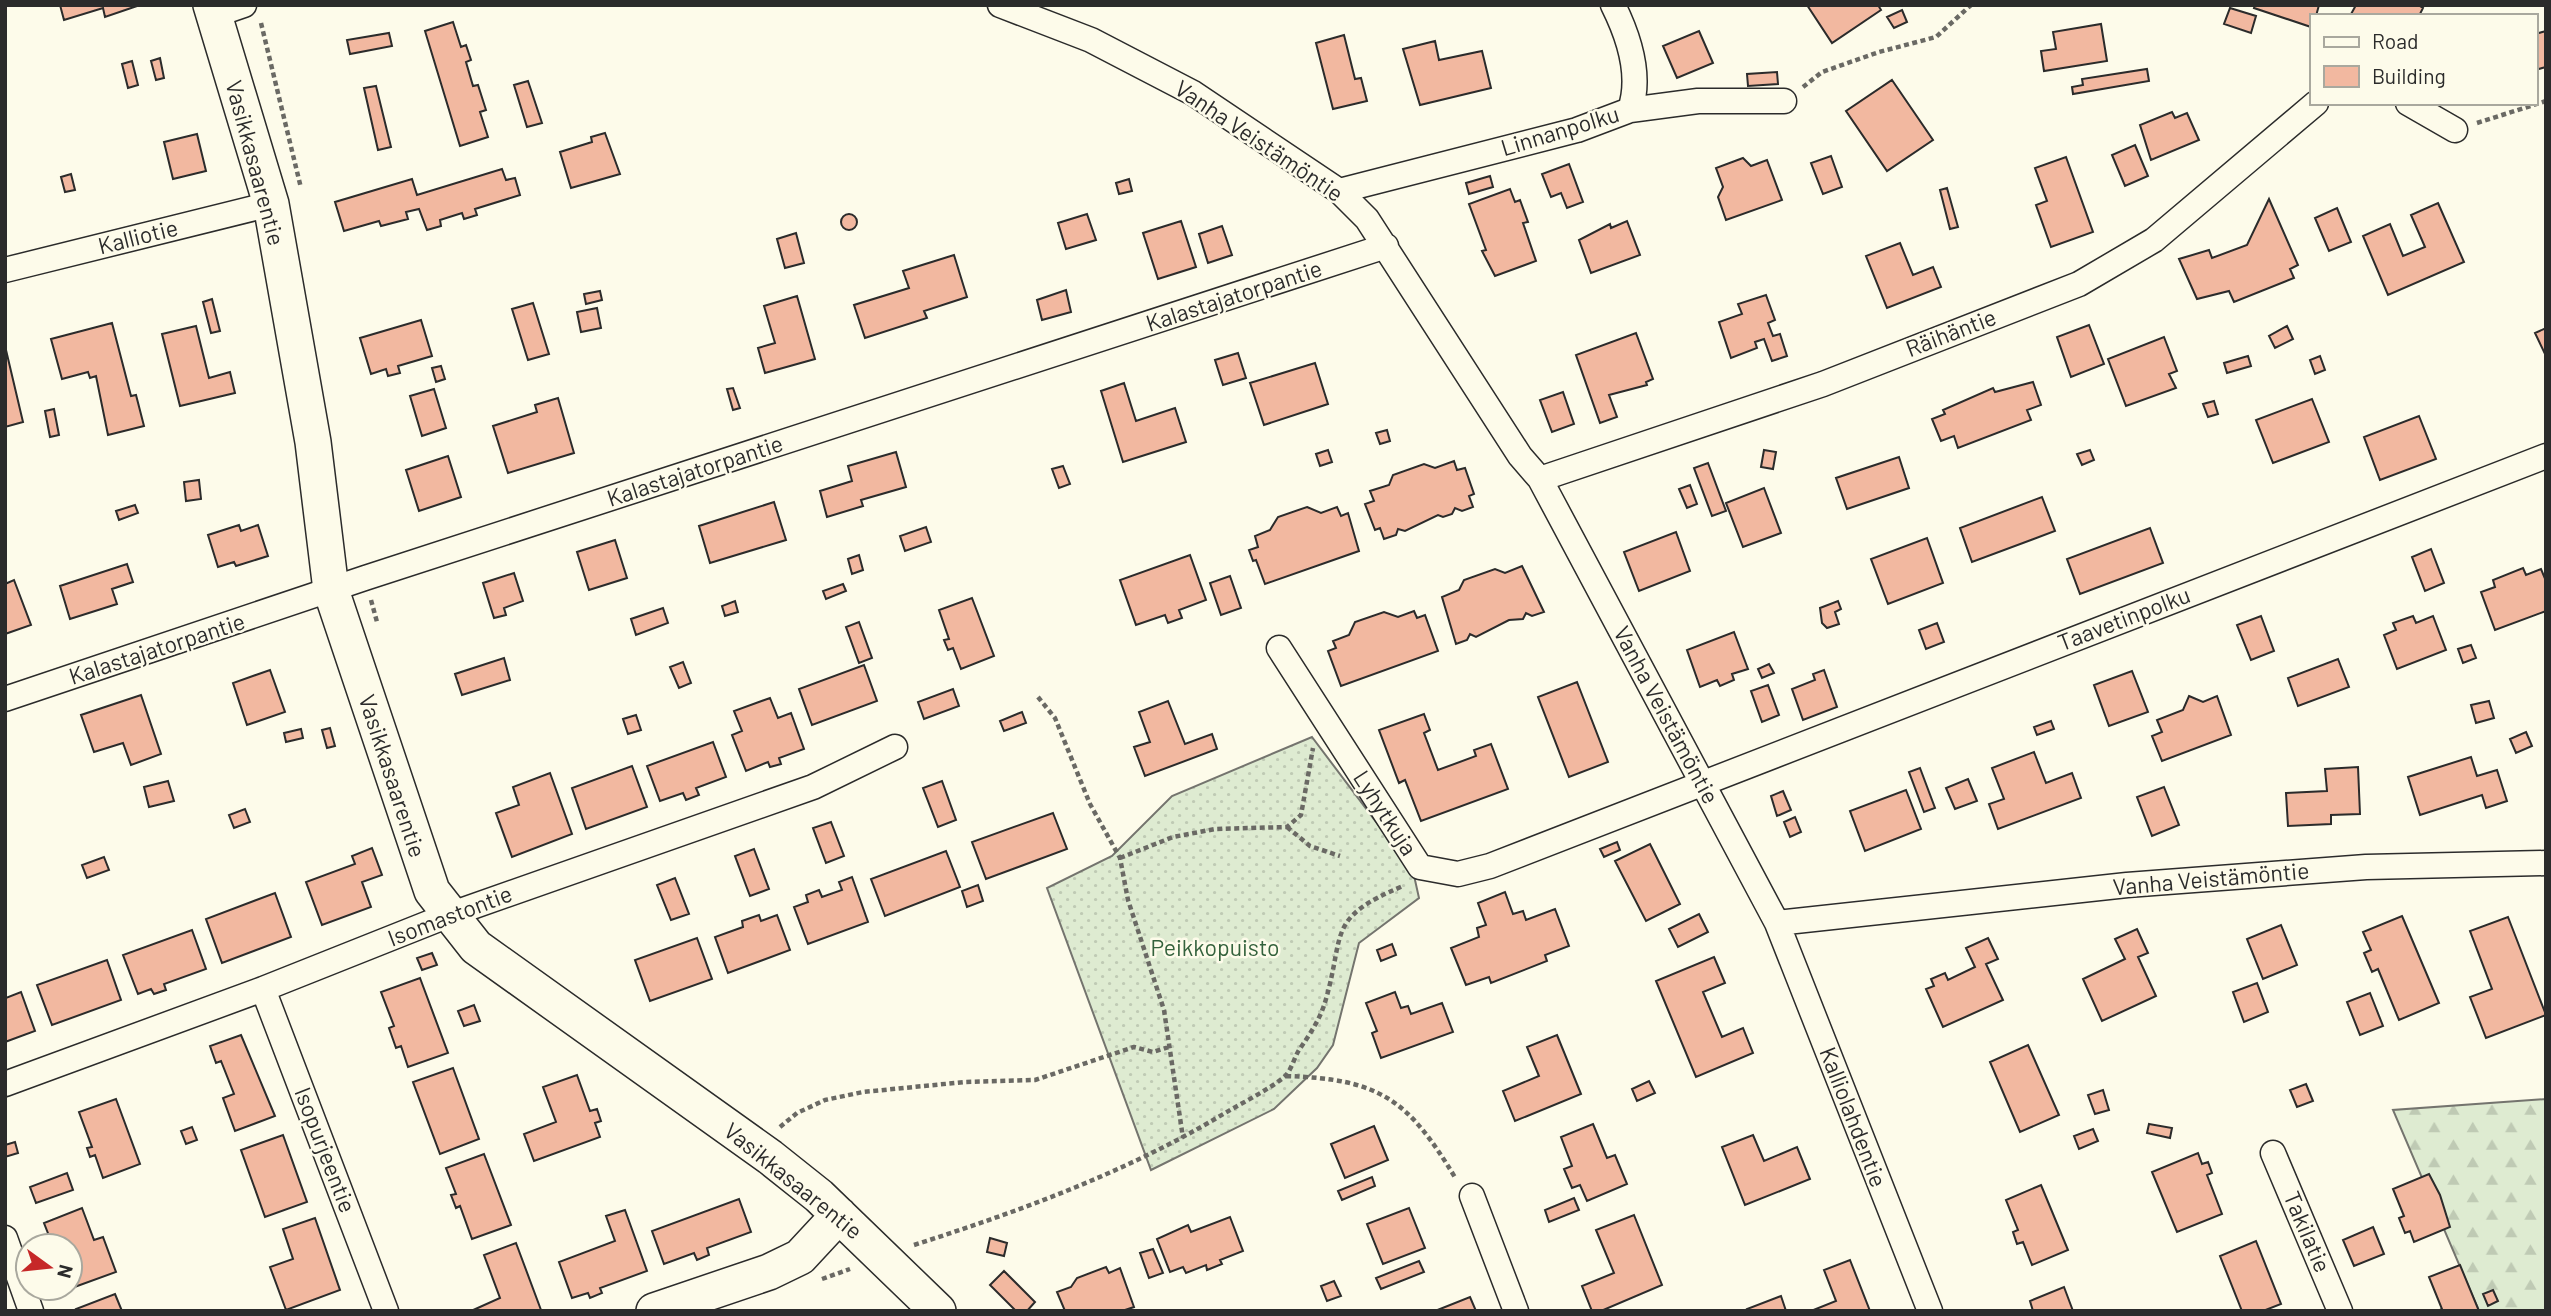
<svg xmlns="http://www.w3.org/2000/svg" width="2551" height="1316" viewBox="0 0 2551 1316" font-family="Barlow,sans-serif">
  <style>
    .grass { fill: url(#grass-dots); stroke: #74746e; stroke-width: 2 }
    .forest { fill: url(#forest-firs); stroke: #74746e; stroke-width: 2 }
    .building { fill: #f2b8a0; stroke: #2b2b2b; stroke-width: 2 }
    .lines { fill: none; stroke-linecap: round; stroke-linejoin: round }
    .street-casing { stroke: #2b2b2b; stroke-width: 27 }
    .secondary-casing { stroke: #2b2b2b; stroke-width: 38 }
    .path { stroke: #6a6964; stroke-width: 4.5; stroke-dasharray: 5 3.5; stroke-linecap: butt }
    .street { stroke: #fdfbea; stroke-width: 24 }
    .secondary { stroke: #fdfbea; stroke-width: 35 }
    .labels { text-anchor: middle; stroke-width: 5; stroke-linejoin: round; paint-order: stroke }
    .street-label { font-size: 23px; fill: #2b2b2b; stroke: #fdfbea }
    .park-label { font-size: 23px; fill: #34623c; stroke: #fdfbea }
  </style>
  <defs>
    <pattern id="grass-dots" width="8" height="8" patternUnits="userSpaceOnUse" patternTransform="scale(1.75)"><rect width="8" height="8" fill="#deebd1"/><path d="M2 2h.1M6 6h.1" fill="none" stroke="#bfcab4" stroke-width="1.8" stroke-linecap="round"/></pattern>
    <pattern id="forest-firs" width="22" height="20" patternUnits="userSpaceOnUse" patternTransform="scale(1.75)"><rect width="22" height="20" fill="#deebd1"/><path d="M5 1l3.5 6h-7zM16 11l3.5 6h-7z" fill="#bfcab4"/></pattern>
  </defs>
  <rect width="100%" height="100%" fill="#fdfbea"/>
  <path class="grass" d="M1312 737 1413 871 1419 898 1359 943 1333 1045 1317 1068 1274 1109 1151 1170 1047 888 1112 856 1172 796Z"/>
  <path class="forest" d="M2546 1099V1311H2479L2393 1110Z"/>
  <path class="building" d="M60 5H140L105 17 103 8 64 20Z
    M1807 5H1878L1881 10 1832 43Z
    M2255 5H2319L2316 16H2311V27L2254 8Z
    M2356 5H2418L2423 8 2419 16H2350Z
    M2230 8 2256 16 2251 33 2224 24Z
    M1902 10 1907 22 1894 28 1887 17Z
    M453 22 461 47 466 45 471 60 466 62 473 86 478 85 486 110 480 112 488 137 460 146 425 31Z
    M2101 24 2107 61 2044 71 2041 51 2056 49 2053 32Z
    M1699 31 1713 63 1677 78 1663 46Z
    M2546 31V67L2535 70V34Z
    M389 33 392 46 350 54 347 40Z
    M1344 35 1355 79 1361 78 1367 101 1333 109 1316 43Z
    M1435 41 1439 60 1482 51 1491 88 1420 105 1403 49Z
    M160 58 164 78 156 80 151 61Z
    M132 61 138 85 128 88 122 64Z
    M2147 69 2149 81 2073 94 2072 87 2083 85 2082 79Z
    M1777 72 1778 84 1748 86 1747 74Z
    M1892 80 1933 140 1887 171 1846 111Z
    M528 81 542 123 527 127 514 85Z
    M376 86 391 147 378 150 364 88Z
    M2172 112 2175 118 2187 113 2199 140 2151 160 2140 125Z
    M605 133 620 174 571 188 560 152 592 142 591 137Z
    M197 134 206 171 173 179 164 142Z
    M2135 145 2148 176 2125 186 2112 155Z
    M1831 156 1842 187 1823 194 1811 163Z
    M2066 157 2093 232 2051 247 2036 205 2047 201 2035 168Z
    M1743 158 1751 166 1767 160 1782 200 1726 220 1718 197 1723 187 1716 168Z
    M1569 164 1583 202 1567 208 1561 193 1551 197 1542 174Z
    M502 169 506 180 515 178 520 195 475 209 477 215 464 219 462 213 440 220 441 226 427 230 419 209 406 212 408 219 381 226 379 221 344 231 335 202 412 179 417 195Z
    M71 174 75 190 65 192 61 177Z
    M1490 176 1493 187 1469 194 1466 183Z
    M1129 179 1132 191 1119 194 1116 183Z
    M1947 188 1958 227 1950 229 1940 190Z
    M1510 189 1515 202 1520 200 1528 222 1523 223 1536 261 1495 276 1482 251 1486 250 1469 204Z
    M2269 199 2298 265 2290 269 2294 278 2234 302 2229 291 2197 299 2179 259 2209 250 2212 258 2247 245Z
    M2438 203 2464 262 2388 295 2363 236 2390 224 2403 256 2425 247 2411 215Z
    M2337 208 2351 242 2329 251 2315 218Z
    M1087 214 1096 240 1066 249 1058 223Z
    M841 222a8 8 0 1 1 16 0a8 8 0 1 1-16 0Z
    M1181 221 1196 267 1158 279 1143 233Z
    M1627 221 1640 255 1591 273 1579 240 1610 224 1611 228Z
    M1222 226 1232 255 1208 263 1199 234Z
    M796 233 804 263 785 268 777 239Z
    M1900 243 1913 275 1933 267 1941 287 1887 308 1866 256Z
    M954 255 967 297 924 311 927 318 865 338 854 305 909 288 903 271Z
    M1066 290 1071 312 1042 320 1037 300Z
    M600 291 602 300 586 304 584 294Z
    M1766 295 1775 320 1768 323 1773 336 1780 334 1787 356 1772 361 1764 339 1755 342 1757 348 1731 358 1719 322 1742 314 1738 304Z
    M797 296 815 359 765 373 758 348 775 343 764 306Z
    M212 299 220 331 211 333 203 302Z
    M533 303 549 354 528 360 512 309Z
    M597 308 601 328 581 332 577 312Z
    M421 320 432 356 398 366 400 373 388 376 386 369 371 374 360 338Z
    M112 323 131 396 136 395 144 426 108 435 96 376 90 378 88 372 62 379 51 339Z
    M2089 325 2104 364 2071 377 2057 337Z
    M196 326 209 378 230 372 235 393 180 406 162 334Z
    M2287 326 2293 339 2275 348 2269 336Z
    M2546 328V356L2535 333Z
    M1636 333 1653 379 1646 382 1647 385 1609 395 1617 417 1600 423 1576 355Z
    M2164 337 2177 371 2169 374 2176 388 2126 406 2108 359Z
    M6 350 23 422 5 427V350Z
    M1238 353 1246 378 1223 385 1215 360Z
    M2248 356 2251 366 2227 373 2224 363Z
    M2320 356 2325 370 2315 374 2310 360Z
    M1315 363 1328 404 1264 425 1250 383Z
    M441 366 445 379 436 382 432 368Z
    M2033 382 2041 405 2027 410 2031 420 1958 448 1954 436 1941 441 1932 419 1945 414 1943 410 1993 388 1995 392Z
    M1124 383 1136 421 1175 408 1186 442 1123 462 1101 391Z
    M733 388 740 408 733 410 727 389Z
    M434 389 446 428 422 436 410 396Z
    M1563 392 1574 424 1552 432 1540 400Z
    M558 398 574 453 508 473 493 426 537 412 535 405Z
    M2312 399 2329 442 2273 463 2256 420Z
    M2214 401 2218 414 2208 417 2203 404Z
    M54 409 59 435 50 437 45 411Z
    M2419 416 2436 459 2380 480 2364 437Z
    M1387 430 1390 441 1380 444 1376 433Z
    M1328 450 1332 462 1320 466 1316 454Z
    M1764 450 1776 452 1773 469 1761 467Z
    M2090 450 2094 460 2082 465 2077 454Z
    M896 452 906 487 861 500 863 506 827 517 820 491 852 481 848 466Z
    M448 456 461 497 419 511 406 470Z
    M1899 457 1909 488 1847 509 1836 478Z
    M1454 461 1457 470 1465 468 1474 494 1469 496 1473 507 1462 511 1455 508 1452 514 1443 517 1438 515 1405 531 1398 529 1396 535 1384 539 1380 528 1375 530 1365 504 1374 501 1370 491 1389 485 1393 475 1424 464 1435 468Z
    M1708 463 1726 511 1712 516 1694 468Z
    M1063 466 1070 484 1059 488 1052 469Z
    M199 480 201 499 186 501 184 482Z
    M1690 485 1697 504 1687 508 1679 489Z
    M1764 488 1781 533 1743 547 1726 503Z
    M2042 497 2055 531 1972 562 1960 528Z
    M774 502 786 540 710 563 699 526Z
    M135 505 138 513 119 520 116 511Z
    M1307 507 1321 513 1337 507 1341 516 1348 513 1359 551 1265 584 1256 560 1253 561 1249 550 1258 547 1255 536 1270 530 1278 517Z
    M239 525 241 531 258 525 268 556 236 566 234 562 218 567 208 535Z
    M926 527 931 542 905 551 900 536Z
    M2150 528 2163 563 2080 594 2067 559Z
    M1676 532 1690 571 1639 591 1624 552Z
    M1927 538 1943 583 1888 604 1871 559Z
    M615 540 627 578 589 590 577 552Z
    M2431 549 2444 583 2425 591 2412 557Z
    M859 555 863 570 852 574 848 559Z
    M1190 555 1206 600 1179 610 1182 618 1168 623 1165 615 1136 625 1120 580Z
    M127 564 133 582 112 589 117 604 70 619 60 586Z
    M1522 566 1544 612 1532 616 1526 613 1523 619 1509 620 1476 637 1470 634 1467 640 1456 644 1442 597 1459 590 1464 580 1495 569 1505 573Z
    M2523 568 2526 575 2541 569 2546 581V611L2495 630 2481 592 2495 587 2493 580Z
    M514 573 523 601 504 608 506 615 494 618 483 583Z
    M1230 576 1241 608 1221 615 1210 583Z
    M14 580 31 625 5 634V584Z
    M843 584 846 591 826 599 823 591Z
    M972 598 994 656 961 669 953 648 948 650 944 640 949 639 939 610Z
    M735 601 738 612 725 616 722 606Z
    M1838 601 1841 609 1835 612 1839 624 1827 628 1822 623 1820 608Z
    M663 608 668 623 636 635 631 619Z
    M1414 611 1417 618 1425 615 1438 651 1341 686 1328 651 1336 648 1333 641 1349 635 1355 622 1384 612 1398 617Z
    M2261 616 2274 651 2251 660 2237 625Z
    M2413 616 2416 623 2433 616 2446 650 2397 669 2384 635 2396 630 2393 623Z
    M859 622 872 658 859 663 846 627Z
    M1937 623 1944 642 1926 649 1919 630Z
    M1734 632 1748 669 1732 674 1734 680 1720 686 1717 680 1700 687 1687 650Z
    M2471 645 2476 658 2463 663 2458 649Z
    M504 658 510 680 462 695 455 674Z
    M2338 659 2349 687 2298 706 2288 678Z
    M683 662 691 683 679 688 670 667Z
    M1769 664 1774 673 1762 678 1758 669Z
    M864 665 877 701 812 725 799 689Z
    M270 670 285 712 247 725 233 683Z
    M1824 670 1837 707 1803 720 1792 689 1815 680 1813 674Z
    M2132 671 2148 712 2109 726 2094 685Z
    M1577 682 1608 762 1569 777 1538 697Z
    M1768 685 1779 715 1762 722 1751 691Z
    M953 689 959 706 924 719 918 702Z
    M141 695 161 754 131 765 123 743 94 752 81 715Z
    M2189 696 2203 702 2217 696 2231 735 2162 761 2152 736 2162 732 2157 720 2183 710Z
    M770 698 778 718 791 713 804 749 779 758 781 764 770 767 768 762 746 771 732 735 742 731 734 711Z
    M1168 701 1185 744 1212 734 1217 749 1145 776 1134 747 1150 742 1139 712Z
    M2489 701 2494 718 2476 723 2471 705Z
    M1022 712 1026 723 1004 731 1000 721Z
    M1424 714 1430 730 1424 733 1438 770 1476 756 1474 750 1491 744 1508 789 1421 821 1405 780 1399 783 1379 730Z
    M636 715 641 730 628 734 623 719Z
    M2051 721 2054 729 2037 735 2034 727Z
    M330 728 335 746 327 748 322 730Z
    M301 729 303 738 286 742 284 733Z
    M2526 732 2532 746 2516 753 2510 739Z
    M713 742 726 777 696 788 699 795 686 800 683 793 660 801 647 766Z
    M2034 752 2046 783 2072 773 2081 798 1998 829 1989 804 2004 799 1992 768Z
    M2471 757 2477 776 2497 770 2507 801 2486 808 2482 795 2420 815 2408 777Z
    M632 766 647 807 586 829 572 788Z
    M2358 767 2360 814 2331 815V824L2288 826 2286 793 2327 791 2325 769Z
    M1920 768 1935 808 1924 812 1909 772Z
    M550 773 572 834 512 857 496 813 519 805 513 787Z
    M1968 779 1977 801 1955 809 1946 788Z
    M168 781 174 801 149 807 144 787Z
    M942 781 956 820 938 827 923 788Z
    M2164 787 2179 825 2152 836 2137 797Z
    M1906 790 1921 829 1865 851 1850 811Z
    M1783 791 1791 810 1777 816 1771 796Z
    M245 809 250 822 234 828 229 815Z
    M1053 813 1067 849 986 879 972 842Z
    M1795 817 1801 832 1790 837 1784 822Z
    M831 822 844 856 826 863 813 828Z
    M1617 842 1620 850 1604 857 1600 849Z
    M1650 844 1680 904 1646 921 1615 861Z
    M372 848 382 875 362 882 371 907 322 925 306 882 355 864 352 856Z
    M754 849 769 889 750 896 735 856Z
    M946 851 960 887 885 916 871 879Z
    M104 857 109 870 87 878 82 865Z
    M852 877 868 922 808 944 794 907 808 902 806 895 819 890 822 897 842 890 839 882Z
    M675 878 689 914 671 920 657 885Z
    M978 885 983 901 967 907 962 891Z
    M1505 892 1513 914 1523 911 1526 920 1555 909 1569 946 1545 955 1547 961 1491 983 1489 977 1466 985 1451 948 1479 937 1477 928 1486 925 1478 903Z
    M275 893 291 937 222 963 206 919Z
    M1699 914 1708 932 1678 947 1669 929Z
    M759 915 761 921 777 915 790 950 728 973 715 937 743 927 742 921Z
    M2402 916 2439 1003 2399 1020 2378 969 2372 972 2364 953 2371 950 2363 932Z
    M2508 917 2546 1015 2486 1038 2470 997 2492 989 2470 931Z
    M2281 925 2297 965 2263 979 2247 939Z
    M2137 929 2148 953 2138 957 2156 996 2102 1021 2083 979 2125 959 2115 939Z
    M192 930 206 969 164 984 166 990 154 994 151 989 138 994 123 955Z
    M697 938 712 979 650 1001 635 960Z
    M1988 938 1998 959 1986 964 2003 1000 1943 1027 1926 989 1934 986 1931 979 1945 973 1948 980 1975 967 1966 948Z
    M1392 944 1396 955 1381 961 1377 950Z
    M432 953 437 965 422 970 417 958Z
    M1714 957 1725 983 1703 992 1722 1037 1743 1028 1753 1053 1696 1077 1656 981Z
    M107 960 121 1000 52 1025 37 985Z
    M420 978 448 1053 408 1067 401 1046 396 1048 389 1028 394 1026 381 992Z
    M2257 983 2268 1012 2244 1022 2233 992Z
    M21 992 35 1031 5 1042V995L6 998Z
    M1395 992 1401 1008 1408 1006 1411 1014 1442 1003 1453 1032 1381 1058 1372 1033 1377 1031 1366 1003Z
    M2370 993 2383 1026 2360 1035 2347 1002Z
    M474 1005 480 1021 464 1026 458 1011Z
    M241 1035 275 1116 235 1131 223 1098 234 1094 221 1061 216 1063 210 1046Z
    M1557 1035 1581 1094 1515 1121 1503 1091 1539 1076 1527 1047Z
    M2028 1045 2059 1115 2020 1132 1990 1062Z
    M453 1068 479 1139 440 1154 413 1082Z
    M577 1075 590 1111 597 1109 601 1121 595 1123 600 1137 534 1161 524 1134 556 1122 543 1087Z
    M1649 1081 1655 1093 1637 1101 1632 1089Z
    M2306 1084 2313 1101 2297 1107 2290 1090Z
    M2103 1090 2109 1110 2095 1114 2088 1095Z
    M116 1099 140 1164 103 1178 95 1155 90 1157 87 1148 92 1147 79 1112Z
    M1593 1124 1607 1158 1615 1155 1627 1184 1587 1201 1580 1185 1572 1188 1564 1169 1572 1166 1561 1137Z
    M2149 1124 2172 1128 2170 1138 2147 1133Z
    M1374 1126 1388 1160 1345 1178 1331 1144Z
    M192 1127 197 1140 186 1144 181 1131Z
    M2093 1129 2098 1141 2079 1149 2074 1136Z
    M283 1135 307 1202 265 1217 241 1150Z
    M1753 1135 1764 1161 1797 1147 1810 1179 1745 1205 1722 1147Z
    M15 1142 18 1153 5 1157V1145Z
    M2198 1153 2202 1164 2208 1162 2212 1173 2207 1175 2222 1214 2177 1232 2152 1172Z
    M484 1154 511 1225 472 1239 460 1206 456 1208 451 1195 456 1194 446 1168Z
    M67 1173 73 1190 36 1203 30 1187Z
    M2429 1174 2440 1195 2450 1227 2414 1242 2410 1231 2405 1233 2399 1218 2404 1216 2393 1189Z
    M1372 1177 1375 1186 1342 1200 1338 1191Z
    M2041 1185 2068 1250 2032 1265 2023 1242 2017 1244 2013 1232 2018 1230 2006 1200Z
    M1574 1198 1579 1210 1549 1222 1545 1210Z
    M739 1199 751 1232 707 1248 709 1255 697 1260 694 1253 664 1264 652 1231Z
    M82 1208 94 1240 103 1237 116 1272 69 1289 70 1246H53L44 1223Z
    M1409 1208 1425 1248 1383 1264 1367 1224Z
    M625 1210 647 1271 600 1288 602 1293 590 1298 588 1293 572 1298 559 1262 615 1241 606 1216Z
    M1634 1215 1662 1285 1601 1311H1592L1582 1286 1614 1273 1596 1230Z
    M1230 1217 1243 1251 1220 1260 1222 1264 1207 1270 1206 1265 1186 1273 1183 1267 1170 1272 1157 1239 1188 1225 1191 1232Z
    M315 1218 340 1290 286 1310 270 1267 293 1259 283 1229Z
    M2373 1227 2384 1254 2354 1266 2343 1240Z
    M990 1238 1007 1243 1004 1256 987 1252Z
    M2256 1241 2281 1304 2263 1311H2242L2220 1256Z
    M516 1243 541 1310 471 1311 500 1298 484 1255Z
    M1153 1249 1163 1273 1149 1278 1140 1253Z
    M1850 1260 1870 1311H1811L1836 1301 1824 1270Z
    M1419 1261 1424 1272 1381 1289 1376 1278Z
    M2460 1265 2479 1311H2438L2442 1309 2429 1277Z
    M1106 1267 1109 1273 1120 1268 1134 1307 1122 1311H1065L1057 1292 1071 1287 1077 1278Z
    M1004 1271 1035 1302 1027 1311H1016L990 1285Z
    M1334 1281 1341 1296 1327 1301 1321 1286Z
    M2064 1287 2073 1311H2033L2030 1301Z
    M2493 1290 2498 1301 2488 1306 2483 1294Z
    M115 1294 122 1311H77L76 1309Z
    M1781 1296 1786 1311H1748L1747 1309Z
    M1470 1297 1476 1311H1435Z"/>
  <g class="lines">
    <g class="street-casing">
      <path id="street" d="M1000 5 1091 40 1193 93 1339 191 1367 219 1520 456 1540 479 1777 923 2127 885 2366 867 2546 863
        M1613 5C1629 37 1642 75 1630 110
        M215 15 244 5
        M2408 103 2455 130
        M1339 191 1577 130 1630 110 1698 101H1784
        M5 270 271 204
        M1540 479 1823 384 2079 284 2154 240 2316 103
        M1279 648 1420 867 1458 874 1490 866 2546 456
        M5 699 365 578 1386 246
        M1777 923 1930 1311
        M263 989 386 1311
        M5 1084 263 989 449 915 813 787 895 747
        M2273 1153 2340 1311
        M1472 1196 1516 1311
        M5 1238 31 1311"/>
    </g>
    <g class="secondary-casing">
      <path id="secondary" d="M211 5 271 204 313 442 331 590 432 891 476 947 770 1157 819 1196 938 1311
        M654 1311 769 1272 800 1257 839 1215"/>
    </g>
    <path class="path" d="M261 23 301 188
      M1803 87 1822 72 1879 52 1936 37 1971 5
      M2477 123 2546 101
      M371 600 377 622
      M1038 697 1055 718 1090 804 1120 858 1128 900 1164 1010 1183 1138
      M1287 827 1310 846 1340 856
      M1120 858 1173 837 1215 829 1287 827 1301 815 1313 748
      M1286 1076C1380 1079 1408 1099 1456 1179
      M780 1127 797 1113 825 1100 863 1092 965 1082 1035 1080 1134 1047 1153 1052 1169 1047
      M914 1245C1023 1210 1127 1172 1225 1113 1244 1102 1266 1091 1283 1078 1291 1072 1294 1058 1299 1050 1310 1034 1321 1018 1326 999 1345 933 1326 918 1403 886
      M822 1279 850 1269"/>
    <use href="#street" class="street"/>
    <use href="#secondary" class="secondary"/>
  </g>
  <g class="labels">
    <g class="street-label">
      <text transform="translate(1560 131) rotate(-17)" y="8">Linnanpolku</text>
      <text transform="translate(1259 141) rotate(34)" y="8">Vanha Veistämöntie</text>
      <text transform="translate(255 163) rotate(75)" y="8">Vasikkasaarentie</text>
      <text transform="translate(138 237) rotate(-14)" y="8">Kalliotie</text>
      <text transform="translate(1234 296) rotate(-18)" y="8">Kalastajatorpantie</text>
      <text transform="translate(1951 333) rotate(-21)" y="8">Räihäntie</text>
      <text transform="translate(695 471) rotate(-18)" y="8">Kalastajatorpantie</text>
      <text transform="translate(2124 619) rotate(-21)" y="8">Taavetinpolku</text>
      <text transform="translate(157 649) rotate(-18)" y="8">Kalastajatorpantie</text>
      <text transform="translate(1666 715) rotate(62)" y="8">Vanha Veistämöntie</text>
      <text transform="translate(392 776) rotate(72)" y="8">Vasikkasaarentie</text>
      <text transform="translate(1385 813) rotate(57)" y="8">Lyhytkuja</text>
      <text transform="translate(2211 879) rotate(-5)" y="8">Vanha Veistämöntie</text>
      <text transform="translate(450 916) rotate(-21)" y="8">Isomastontie</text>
      <text transform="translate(1853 1117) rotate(69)" y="8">Kalliolahdentie</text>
      <text transform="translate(325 1150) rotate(69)" y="8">Isopurjeentie</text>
      <text transform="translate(793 1181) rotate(39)" y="8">Vasikkasaarentie</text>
      <text transform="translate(2307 1232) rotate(67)" y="8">Takilatie</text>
    </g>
    <g class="park-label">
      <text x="1215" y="956">Peikkopuisto</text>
    </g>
  </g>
  <rect width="2551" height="1316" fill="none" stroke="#2b2b2b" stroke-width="14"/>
  <rect x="2310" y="14" width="228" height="91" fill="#fdfbea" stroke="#a9a89e" stroke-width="2"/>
  <rect x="2324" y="37" width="35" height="10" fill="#fdfbea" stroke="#a9a89e" stroke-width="2"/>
  <text x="2372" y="49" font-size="21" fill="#2b2b2b">Road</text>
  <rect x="2324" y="66" width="35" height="21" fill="#f2b8a0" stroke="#a9a89e" stroke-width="2"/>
  <text x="2372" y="84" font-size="21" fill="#2b2b2b">Building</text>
  <g transform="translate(49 1267) rotate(105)"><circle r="33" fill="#fdfbea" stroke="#a9a89e" stroke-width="2"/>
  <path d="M0-5L12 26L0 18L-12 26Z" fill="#c62828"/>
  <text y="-10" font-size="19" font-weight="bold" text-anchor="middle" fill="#2b2b2b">N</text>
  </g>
</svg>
